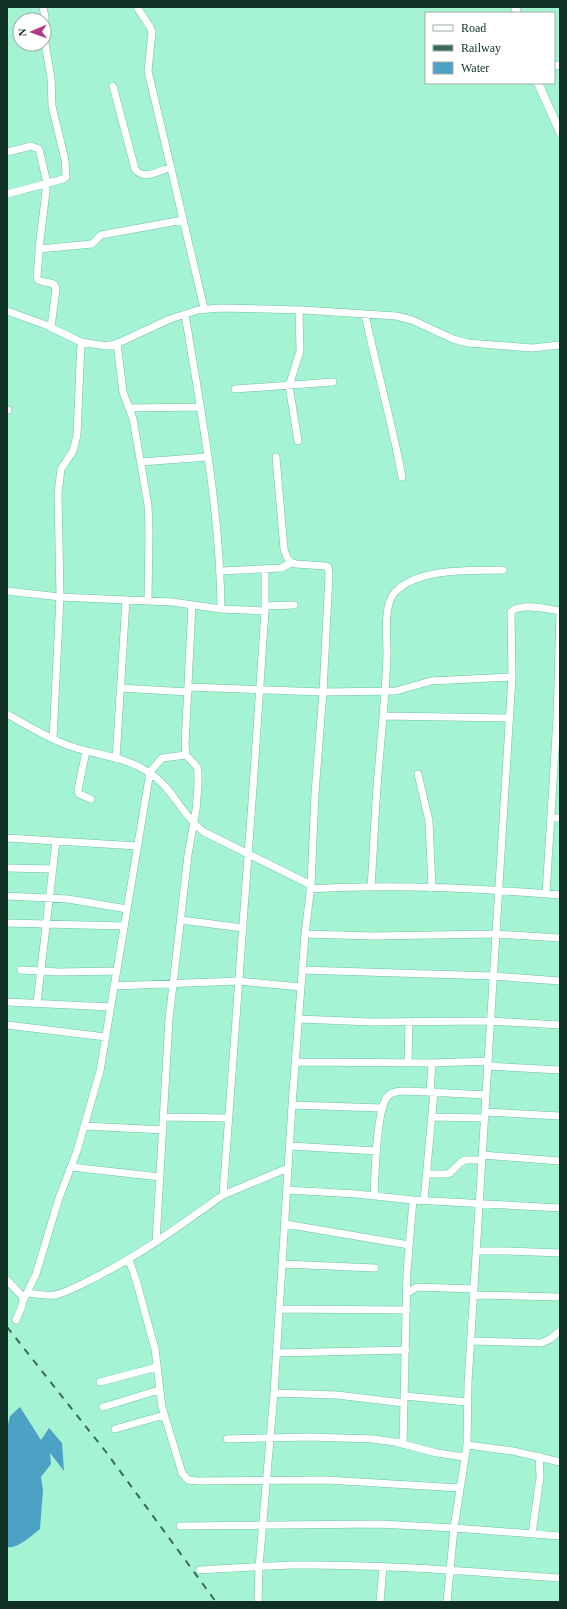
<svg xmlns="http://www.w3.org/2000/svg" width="567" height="1609" viewBox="0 0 567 1609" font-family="Georgia,serif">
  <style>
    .water { fill: #4ba2c5 }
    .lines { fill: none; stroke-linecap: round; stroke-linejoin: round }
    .minor-casing { stroke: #73c2a3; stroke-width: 8 }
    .tertiary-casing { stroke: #73c2a3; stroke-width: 9 }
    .minor { stroke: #fff; stroke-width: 7 }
    .tertiary { stroke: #fff; stroke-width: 8 }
    .rail { stroke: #3b6958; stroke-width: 2; stroke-dasharray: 7 7; stroke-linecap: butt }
  </style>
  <rect width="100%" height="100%" fill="#a4f4d3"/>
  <path class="water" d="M20 1407 41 1440 49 1428 62 1443 64 1471 50 1453 51 1464 41 1477 43 1490 40 1529C32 1535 18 1549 7 1547L8 1531H7V1429L10 1416Z"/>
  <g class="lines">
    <g class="minor-casing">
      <path id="minor" d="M137 7 150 27 152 32 148 71 204 308
        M554 66 560 65
        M113 86 135 169C144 181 159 171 171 167
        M7 152 31 146 39 149 47 183 40 240 37 277 38 280C45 284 54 280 56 289L51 327
        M7 194 63 179 66 177 65 160 52 106 51 78 45 43V17L43 7
        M39 249 92 244 101 235 183 220
        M7 311 46 325 81 342 106 346 116 344 170 319 198 310 220 308 303 310 396 316 412 320 453 339 468 343 532 348 560 345
        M185 314C201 412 220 509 221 609
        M365 314C376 368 392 422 402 477
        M117 343 123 392 133 419 148 505 149 530 148 601
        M235 389 333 382
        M130 408 200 407
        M7 410H8
        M298 441 289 386 300 351 299 310
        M141 462 207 457
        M221 571 281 568 291 563
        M7 591 60 597 172 602 221 609 265 611
        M265 606 294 605
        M188 687 323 692 396 691 431 681 512 677
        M120 688 188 692
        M7 714C26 725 46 737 67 745 93 755 125 756 148 772 172 786 182 816 204 832L311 885
        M384 716 509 718
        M53 739 60 597 58 493 61 469 73 451 77 435 81 342
        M86 751 78 790 79 794 91 799
        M116 759 126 600
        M418 774 429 821 432 888
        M551 818H560
        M7 838 137 846
        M7 868 52 869
        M371 887C374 846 375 804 379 763 382 726 386 690 387 653 387 636 383 605 395 592 419 567 472 571 503 570
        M310 889C393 884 477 888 560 895
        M546 894 557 719 560 612
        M7 896 68 899 127 909
        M181 920 243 928
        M7 923 124 926
        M305 934 373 936 495 934 560 938
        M21 970 59 972 117 971
        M302 970 493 976 560 981
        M114 986 238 981 301 987
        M7 1002 111 1007
        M37 1003 56 841
        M299 1019 371 1022 489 1021 560 1025
        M7 1025 106 1037
        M296 1062 432 1063 488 1061
        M408 1063 409 1021
        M487 1066 560 1070
        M430 1092 432 1063
        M292 1105 383 1108
        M485 1112 560 1116
        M164 1117 228 1118
        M432 1117 485 1118
        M85 1126 163 1130
        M290 1146 377 1151
        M482 1155 560 1161
        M71 1167 160 1177
        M427 1174H446L450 1173 461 1162 465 1160H482
        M287 1190 356 1194 413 1200 560 1208
        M223 1195 288 1168
        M374 1196C375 1176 376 1111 387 1097 392 1091 400 1091 408 1091L486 1095
        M424 1200 434 1092
        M285 1224 409 1245
        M156 1242 169 1019 188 855 196 810 198 785V772L197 767 186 755 185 744 192 605
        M476 1251H507L560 1253
        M129 1260 136 1280 155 1349 162 1407 182 1473 188 1480 197 1481 327 1480 459 1488
        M283 1264 375 1268
        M7 1280 23 1297 22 1306 16 1320
        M27 1293C36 1294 45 1296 55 1295 68 1292 82 1284 94 1278 140 1255 181 1225 223 1195L253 788 265 611V569
        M407 1293 417 1287 474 1289
        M473 1295 560 1297
        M23 1301 36 1274 59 1198 77 1151 100 1071 150 772 162 758 186 755
        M280 1309 407 1310
        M471 1341 541 1343 550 1339 560 1331
        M277 1353 406 1350
        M100 1382 157 1367
        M274 1393 337 1395 404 1403
        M405 1396 467 1402
        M103 1407 159 1390
        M115 1429 164 1415
        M227 1439 310 1437 373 1439 395 1442 437 1453 464 1457
        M403 1444 407 1271 413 1200
        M467 1445 513 1451 560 1462
        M180 1526 379 1524 454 1528 560 1536
        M532 1534 540 1477 539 1456
        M200 1570C231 1568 262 1566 294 1565 382 1564 472 1572 560 1578
        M258 1602 259 1567 274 1393 292 1105 305 934 311 885 315 793 323 692 329 575 328 567 325 566 296 564C287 562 287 557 284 549L276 457
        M380 1602 383 1567
        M447 1602 454 1528 467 1445 468 1383 512 677 511 612C519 602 548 609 560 611"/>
    </g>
    <g class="tertiary-casing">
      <path id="tertiary" d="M515 7 517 13
        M538 83 560 132"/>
    </g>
    <use href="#minor" class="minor"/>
    <use href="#tertiary" class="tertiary"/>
    <path class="rail" d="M7 1327 106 1452 216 1602"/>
  </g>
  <rect width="567" height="1609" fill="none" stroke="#0f3025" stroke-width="16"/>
  <rect x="425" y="12" width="130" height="72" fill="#ffffff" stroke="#9faca8"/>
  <rect x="433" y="25" width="20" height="6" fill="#ffffff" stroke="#9faca8"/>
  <text x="461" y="32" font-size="12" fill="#0f3025">Road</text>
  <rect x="433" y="45" width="20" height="6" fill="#3b6958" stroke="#9faca8"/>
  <text x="461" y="52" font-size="12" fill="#0f3025">Railway</text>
  <rect x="433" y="62" width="20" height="12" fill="#4ba2c5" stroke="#9faca8"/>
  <text x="461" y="72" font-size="12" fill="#0f3025">Water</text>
  <g transform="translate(32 32) rotate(268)"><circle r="19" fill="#ffffff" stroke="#9faca8"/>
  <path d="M0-3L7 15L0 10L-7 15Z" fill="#b63885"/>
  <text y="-6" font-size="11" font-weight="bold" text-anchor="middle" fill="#0f3025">N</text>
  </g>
</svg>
